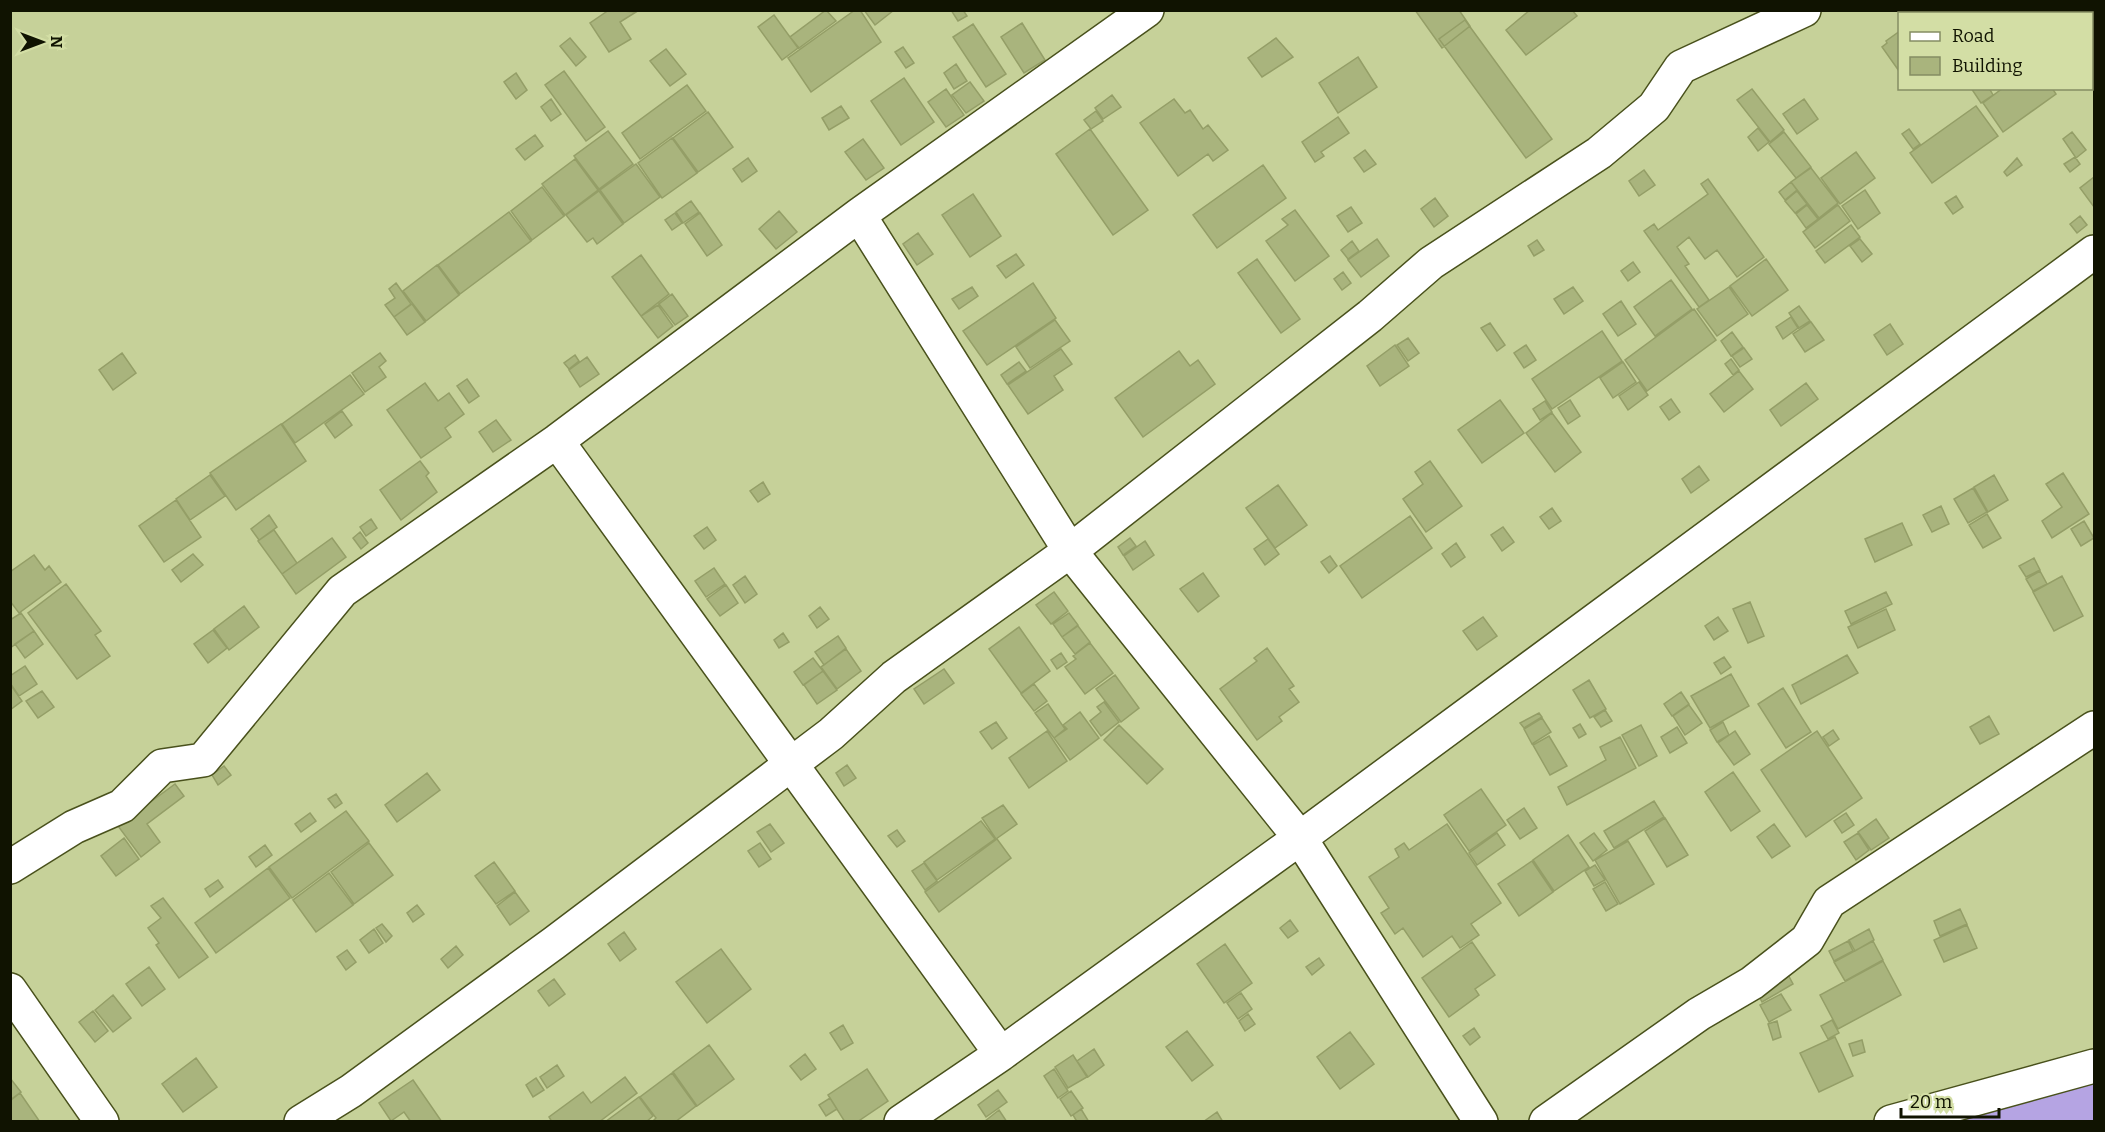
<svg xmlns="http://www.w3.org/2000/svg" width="2105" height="1132" viewBox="0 0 2105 1132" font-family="Bitter,serif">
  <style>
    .green { fill: #b5a4e3 }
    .building { fill: #a9b47d; stroke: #949e67; stroke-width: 1.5 }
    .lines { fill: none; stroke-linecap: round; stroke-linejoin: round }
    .street-casing { stroke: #49511c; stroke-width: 36 }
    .street { stroke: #fff; stroke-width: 33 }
  </style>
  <rect width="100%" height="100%" fill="#c6d199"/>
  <path class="green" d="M2094 1077V1121H1934Z"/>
  <path class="building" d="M609 10 636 12 620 22 631 39 609 52 590 23Z
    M826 10 836 21 799 48 790 37Z
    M855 10H860L881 42 811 92 788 58Z
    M864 10H894L875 25Z
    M951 10H963L967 16 958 21Z
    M1415 10H1459L1470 26 1442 48Z
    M1530 10H1572L1577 16 1526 55 1506 30Z
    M774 15 798 48 782 60 758 27Z
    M1465 20 1552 139 1526 158 1439 39Z
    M1022 23 1045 60 1024 73 1001 37Z
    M973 24 1006 74 986 87 953 37Z
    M1900 31V70L1899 71 1882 47 1887 43 1886 41Z
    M570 38 586 57 576 66 560 46Z
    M1276 38 1293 57 1262 77 1248 58Z
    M903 47 914 63 906 68 895 52Z
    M666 49 686 74 670 86 650 61Z
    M1358 57 1377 87 1338 113 1319 83Z
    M956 64 967 81 954 89 944 73Z
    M564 71 605 127 586 141 545 85Z
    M516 73 527 90 516 99 504 82Z
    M904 78 934 122 901 145 871 101Z
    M970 82 984 101 966 113 952 95Z
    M687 85 706 111 640 159 622 133Z
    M1971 88H1989L1993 95 1981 103Z
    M2003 88H2052L2056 94 2003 132 1983 103Z
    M946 89 964 115 946 127 928 102Z
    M1752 89 1784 130 1770 142 1737 100Z
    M1112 95 1121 107 1103 119 1095 108Z
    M551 99 561 114 551 121 541 107Z
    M1174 99 1185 113 1190 110 1203 129 1208 125 1228 150 1213 161 1208 154 1178 176 1140 123Z
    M1804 99 1818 119 1797 134 1783 114Z
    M841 106 849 118 829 130 822 118Z
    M1976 106 1998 136 1932 183 1910 153Z
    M1096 111 1103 121 1091 129 1084 120Z
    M708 112 733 147 698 172 673 138Z
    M1338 117 1349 133 1321 152 1324 156 1315 162 1302 142Z
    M1758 128 1769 142 1758 151 1748 137Z
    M1090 129 1148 210 1113 235 1056 154Z
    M1909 129 1920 144 1913 149 1902 134Z
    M608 131 633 164 599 189 574 156Z
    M1784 132 1811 167 1796 178 1769 144Z
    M2072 132 2086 150 2076 158 2063 139Z
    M535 135 543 146 525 160 516 149Z
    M672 138 697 173 662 198 638 163Z
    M863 139 884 168 866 180 845 152Z
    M1365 150 1376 164 1364 172 1354 158Z
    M1856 152 1875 178 1840 204 1821 178Z
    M2075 157 2080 164 2070 172 2064 164Z
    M748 158 757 171 742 182 733 169Z
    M2017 158 2022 165 2007 176 2004 172Z
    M575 159 598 190 565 215 542 184Z
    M636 164 660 197 624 223 600 190Z
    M1263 165 1286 198 1217 248 1193 215Z
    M1811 168 1838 203 1819 218 1791 182Z
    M1644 170 1655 185 1639 196 1629 181Z
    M2094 177V207L2080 188Z
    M1708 179 1764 257 1737 277 1717 250 1705 259 1689 237 1677 247 1689 264 1685 266 1709 300 1699 307 1644 231 1654 224 1658 230 1708 194 1701 184Z
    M1791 182 1797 190 1785 200 1779 192Z
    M542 187 564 216 532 240 511 211Z
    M1865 190 1880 213 1858 229 1842 206Z
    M599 191 623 224 597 244 593 238 587 242 566 215Z
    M1797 191 1807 204 1795 213 1785 201Z
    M973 194 1001 236 970 257 942 215Z
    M1956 196 1963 207 1953 214 1945 203Z
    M1435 198 1448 216 1434 227 1421 209Z
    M691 201 699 212 683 223 676 212Z
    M1807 205 1818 219 1806 228 1796 214Z
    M1838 205 1850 221 1815 248 1803 232Z
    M1351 207 1362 223 1348 232 1337 216Z
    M1295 210 1329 256 1295 281 1266 241 1288 225 1282 219Z
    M779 211 797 232 776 249 759 229Z
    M509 212 531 241 460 294 438 265Z
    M675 213 682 223 672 230 665 220Z
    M700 213 722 245 707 256 685 224Z
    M2080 216 2087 225 2077 233 2070 224Z
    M1851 225 1860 237 1825 263 1816 251Z
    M918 233 933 254 917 265 903 244Z
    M1377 239 1389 256 1361 277 1348 260Z
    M1860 239 1872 254 1862 262 1850 246Z
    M1537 240 1544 250 1534 256 1528 246Z
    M1352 241 1359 251 1348 259 1341 250Z
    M1016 254 1024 265 1006 278 997 266Z
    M641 255 669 294 641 316 612 277Z
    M1257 259 1300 319 1281 333 1238 273Z
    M1766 259 1788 290 1752 316 1730 286Z
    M1633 262 1640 272 1628 281 1621 271Z
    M437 265 459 295 426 321 403 291Z
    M1343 272 1351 283 1342 290 1334 279Z
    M1671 280 1692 309 1655 336 1634 307Z
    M396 283 411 304 394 317 385 305 395 298 389 289Z
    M1033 283 1056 318 987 365 963 331Z
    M972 287 978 296 959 309 952 299Z
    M1573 287 1583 301 1564 314 1554 299Z
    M1729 287 1748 314 1717 336 1697 309Z
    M672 294 688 316 675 325 659 304Z
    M1621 301 1636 324 1618 336 1603 314Z
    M412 304 425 322 407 335 394 317Z
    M658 305 673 326 658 338 641 316Z
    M1799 306 1810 321 1799 328 1789 313Z
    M1694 309 1716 340 1647 391 1625 360Z
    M1791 317 1798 328 1783 339 1776 327Z
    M1055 320 1070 341 1030 368 1016 347Z
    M1811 322 1824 340 1805 352 1793 334Z
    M1490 323 1505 345 1497 351 1481 328Z
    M1890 324 1903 344 1887 355 1874 335Z
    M1602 331 1622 361 1552 409 1532 379Z
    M1732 332 1743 347 1731 356 1721 341Z
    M1408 338 1419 353 1408 361 1397 345Z
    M1395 345 1409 366 1380 386 1367 366Z
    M1526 345 1536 360 1524 368 1514 353Z
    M1744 348 1752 359 1740 367 1732 356Z
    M1061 349 1072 364 1054 376 1063 390 1028 414 1008 385Z
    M1179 351 1190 366 1198 360 1215 384 1143 437 1115 398Z
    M122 353 136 373 113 390 99 370Z
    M380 353 386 361 379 367 386 377 365 392 352 373Z
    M575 355 579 361 569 369 564 363Z
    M587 357 599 374 580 387 569 370Z
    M1731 359 1739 370 1733 375 1725 364Z
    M1019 362 1026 371 1007 384 1001 375Z
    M1623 362 1636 382 1613 398 1600 378Z
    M1739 371 1753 389 1724 412 1710 394Z
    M350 375 364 394 295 443 282 424Z
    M467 379 479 396 469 403 457 386Z
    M1639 382 1648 395 1628 410 1619 396Z
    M425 383 438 401 449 393 464 414 445 428 451 437 421 458 387 410Z
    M1806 383 1818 399 1781 426 1770 410Z
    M1671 399 1680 412 1669 420 1660 407Z
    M1500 400 1524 433 1482 463 1458 430Z
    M1570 400 1580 416 1568 424 1558 408Z
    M1545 401 1552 412 1540 420 1533 409Z
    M342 411 352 425 335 438 325 424Z
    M1552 413 1581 452 1555 472 1526 433Z
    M496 420 511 440 493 452 479 432Z
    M281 424 306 461 236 510 210 473Z
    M420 461 429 473 426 476 437 492 401 520 380 490Z
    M1430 461 1462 506 1426 532 1403 499 1423 484 1415 472Z
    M1699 466 1709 480 1691 493 1682 479Z
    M2063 473 2089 514 2052 538 2042 521 2062 507 2046 484Z
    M210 475 225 496 190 520 176 499Z
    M1994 475 2008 500 1988 512 1974 487Z
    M763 482 770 494 758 502 750 491Z
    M1278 485 1307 525 1275 548 1246 508Z
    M1973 488 1987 512 1968 523 1954 499Z
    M176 500 201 537 164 562 139 526Z
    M1941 506 1949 524 1932 532 1923 515Z
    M1552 508 1561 521 1549 529 1540 517Z
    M1987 514 2001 538 1983 548 1969 525Z
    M269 515 277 527 259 540 251 529Z
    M1410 516 1432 548 1362 598 1340 566Z
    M371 519 377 528 366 536 360 527Z
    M2084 521 2094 538 2081 546 2071 529Z
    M1902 523 1912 545 1875 562 1865 539Z
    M707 527 716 540 704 549 694 536Z
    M1503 527 1514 542 1502 551 1491 535Z
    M274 530 297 563 282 574 258 541Z
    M360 532 368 543 361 549 353 538Z
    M332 538 346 557 296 594 282 574Z
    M1130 538 1136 546 1123 555 1118 547Z
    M1268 539 1279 554 1265 565 1254 549Z
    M1145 541 1154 555 1133 570 1124 556Z
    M1456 543 1465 557 1451 567 1442 554Z
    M193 554 203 565 181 582 172 570Z
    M34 555 45 570 49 566 61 582 19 613 10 601V572Z
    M1330 556 1337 566 1329 573 1321 562Z
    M2034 558 2040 570 2026 577 2019 566Z
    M714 568 725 584 706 597 695 581Z
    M2040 571 2047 584 2033 591 2026 579Z
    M1203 573 1219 596 1198 612 1180 589Z
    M745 576 757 594 745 603 733 585Z
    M2062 576 2083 616 2054 631 2033 592Z
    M66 584 101 631 95 635 110 656 77 679 28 613Z
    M726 585 738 603 720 616 707 599Z
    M1054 592 1068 611 1051 624 1036 605Z
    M1886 592 1892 604 1851 624 1845 611Z
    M1750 602 1764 636 1748 643 1733 609Z
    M244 606 259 627 229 650 214 629Z
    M820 607 829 619 817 628 809 616Z
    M1886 609 1895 630 1858 648 1848 627Z
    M21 613 34 631 10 648V620Z
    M1069 613 1078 625 1062 637 1053 624Z
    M1483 617 1497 636 1477 650 1463 631Z
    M1718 617 1728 631 1714 640 1705 626Z
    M1078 626 1090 642 1075 654 1062 637Z
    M1019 627 1050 671 1021 693 989 649Z
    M213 630 227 648 208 663 194 644Z
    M34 631 43 644 25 658 15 644Z
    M783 633 789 642 779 648 774 640Z
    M838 636 846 648 824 665 815 652Z
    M1090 643 1113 673 1085 694 1065 667 1076 659 1073 656Z
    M1267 648 1294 686 1289 689 1299 702 1279 717 1282 721 1257 740 1220 689 1257 661 1254 658Z
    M846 649 861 671 837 689 821 667Z
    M1061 653 1067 662 1057 669 1051 660Z
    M1847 655 1858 673 1801 704 1792 685Z
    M1724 657 1731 667 1721 674 1714 663Z
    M813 658 823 671 803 685 794 672Z
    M25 666 37 684 19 696 10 683V676Z
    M944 669 954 683 924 704 914 689Z
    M823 671 837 690 817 704 804 685Z
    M1731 674 1749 706 1710 728 1691 696Z
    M1115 675 1139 708 1121 722 1096 689Z
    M1589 680 1606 709 1590 718 1573 690Z
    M10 684 22 701 10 710Z
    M1034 684 1047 701 1034 711 1021 694Z
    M1783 688 1811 732 1786 748 1758 704Z
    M42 691 54 707 38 718 26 701Z
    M1681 692 1689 704 1672 716 1664 704Z
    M1104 702 1119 722 1101 736 1090 721 1101 712 1097 707Z
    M1048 704 1065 729 1054 738 1035 713Z
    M1689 705 1702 723 1685 735 1673 716Z
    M1605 710 1612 721 1601 727 1594 717Z
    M1080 712 1099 738 1070 760 1054 738 1067 729 1063 725Z
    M1539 713 1542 717 1524 728 1520 723Z
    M1989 716 1999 734 1980 744 1970 727Z
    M1542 718 1551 732 1532 744 1524 729Z
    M996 722 1007 738 992 749 980 732Z
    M1723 722 1729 735 1717 742 1710 730Z
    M1580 724 1586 734 1579 738 1573 728Z
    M1119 725 1163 769 1147 784 1104 740Z
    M1641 725 1657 756 1639 766 1622 735Z
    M1677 727 1687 743 1670 753 1661 737Z
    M1833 730 1839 739 1829 746 1823 737Z
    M1047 731 1067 761 1029 788 1009 758Z
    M1735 731 1750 754 1734 765 1718 743Z
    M1817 731 1862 798 1806 837 1761 770Z
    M1549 736 1567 766 1550 775 1533 745Z
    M1620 737 1636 768 1567 805 1558 787 1606 760 1600 747Z
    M847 765 856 778 844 786 836 773Z
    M224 766 231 775 218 785 212 775Z
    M1733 772 1760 811 1731 831 1705 792Z
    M427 773 440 790 397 822 385 805Z
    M175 784 184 796 147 824 160 842 141 857 118 826Z
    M1481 789 1506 825 1469 851 1444 815Z
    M336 794 342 803 335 808 328 799Z
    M1654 801 1664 817 1614 848 1604 831Z
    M1003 805 1017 824 996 839 982 818Z
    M1524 808 1537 828 1520 839 1507 820Z
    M346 811 369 841 292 898 269 867Z
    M310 813 316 821 301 832 295 824Z
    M1846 813 1854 825 1842 833 1834 821Z
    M1665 818 1688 855 1667 867 1645 831Z
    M1876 819 1889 838 1871 850 1858 832Z
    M981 821 995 839 937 880 924 862Z
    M770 824 784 843 771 852 757 832Z
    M1447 824 1501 903 1471 924 1479 935 1460 948 1452 936 1423 957 1403 928 1395 934 1381 913 1389 908 1369 877 1399 857 1395 849 1404 843 1409 850Z
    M1774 824 1790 846 1772 858 1757 837Z
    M897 830 905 841 897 847 888 836Z
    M1497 833 1505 845 1477 865 1469 853Z
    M1594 833 1607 850 1593 861 1580 843Z
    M1858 833 1869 850 1856 860 1844 842Z
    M1568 835 1589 867 1554 891 1533 860Z
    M124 838 139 859 116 876 101 856Z
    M997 839 1011 858 939 912 925 892Z
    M1628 841 1654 884 1620 904 1595 860Z
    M369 843 393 875 354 904 331 872Z
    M760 843 771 859 759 867 748 851Z
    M265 845 272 855 256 867 249 857Z
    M1532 861 1553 892 1519 916 1498 884Z
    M494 862 515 891 496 904 475 876Z
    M924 863 937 881 925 890 912 871Z
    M1595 865 1605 880 1594 886 1585 871Z
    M268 868 290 898 216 953 195 923Z
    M329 873 353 905 316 932 293 900Z
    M218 880 223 887 210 897 205 889Z
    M1605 882 1618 904 1606 911 1593 889Z
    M515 892 529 911 510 925 497 906Z
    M163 898 208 957 179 978 156 945 159 943 148 928 161 918 151 906Z
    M417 905 424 914 413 922 407 913Z
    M1960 909 1967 924 1940 936 1934 921Z
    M1290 920 1298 931 1288 938 1280 928Z
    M382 924 392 936 386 942 376 928Z
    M1967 925 1977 948 1944 962 1934 940Z
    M374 929 383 943 369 953 360 940Z
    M1869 929 1874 940 1855 951 1849 940Z
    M624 932 636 949 620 961 608 944Z
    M1848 941 1853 951 1834 961 1829 951Z
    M1873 941 1883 960 1845 981 1834 962Z
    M1472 942 1495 975 1475 989 1479 995 1449 1017 1422 978Z
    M1225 944 1252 983 1224 1003 1197 964Z
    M456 946 463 955 448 968 441 959Z
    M721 949 751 989 707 1023 676 982Z
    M347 950 356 962 346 970 337 957Z
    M1319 958 1324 965 1312 975 1306 967Z
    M1883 961 1901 995 1838 1029 1820 995Z
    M149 967 165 989 142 1006 126 984Z
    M1785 969 1793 984 1762 1002 1754 987Z
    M554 979 565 994 549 1006 538 991Z
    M1241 993 1252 1009 1238 1019 1227 1003Z
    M1781 994 1791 1010 1769 1022 1760 1005Z
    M113 995 131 1018 113 1032 95 1010Z
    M93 1011 108 1031 95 1042 79 1022Z
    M1248 1014 1255 1024 1245 1031 1239 1021Z
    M1832 1020 1839 1033 1828 1039 1821 1026Z
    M1777 1021 1781 1037 1773 1040 1768 1024Z
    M843 1025 853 1043 841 1050 830 1033Z
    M1474 1028 1480 1037 1470 1045 1463 1036Z
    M1187 1031 1213 1065 1192 1081 1166 1047Z
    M1350 1032 1374 1064 1340 1089 1317 1057Z
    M1835 1037 1853 1076 1819 1092 1800 1053Z
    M1862 1040 1865 1052 1853 1056 1849 1044Z
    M709 1045 734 1079 697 1106 673 1072Z
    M1094 1049 1104 1065 1088 1077 1077 1061Z
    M805 1054 816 1069 801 1080 790 1066Z
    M1073 1055 1087 1077 1068 1088 1055 1067Z
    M196 1058 217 1087 183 1112 162 1084Z
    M557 1065 564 1076 547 1088 540 1077Z
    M867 1069 888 1101 857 1122H845L828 1095Z
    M1054 1069 1068 1091 1058 1098 1044 1076Z
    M672 1073 696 1106 675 1122H652L656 1118 640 1097Z
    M625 1077 637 1093 599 1122H552L549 1117 583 1092 591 1103Z
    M10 1078 21 1092 10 1100Z
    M536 1078 544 1090 533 1097 526 1085Z
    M413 1080 442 1122H411L404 1112 391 1121 379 1103Z
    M998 1090 1007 1102 986 1117 978 1105Z
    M1071 1091 1083 1108 1071 1116 1060 1099Z
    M20 1093 40 1122H10V1101Z
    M639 1097 653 1116 646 1122H605Z
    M830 1098 837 1109 826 1116 819 1105Z
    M1081 1109 1089 1122H1074L1076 1120 1073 1115Z
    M999 1110 1007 1122H985V1121Z
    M1217 1112 1223 1122H1203Z"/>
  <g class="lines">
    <g class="street-casing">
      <path id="street" d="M2092 26 2094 30
        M859 215 1070 551 1300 838 1481 1122
        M557 441 1001 1054
        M10 867 74 827 122 806 162 766 203 760 342 591 557 441 859 215 1147 10
        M10 990 102 1122
        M301 1122 351 1091 554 943 831 734 894 677 1070 551 1370 316 1431 263 1599 153 1654 107 1681 67 1804 10
        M901 1122 1001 1054 1300 838 2094 252
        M1546 1122 1699 1014 1752 983 1807 940 1829 902 2094 728
        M1891 1122 2094 1066"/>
    </g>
    <use href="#street" class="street"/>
  </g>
  <rect width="2105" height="1132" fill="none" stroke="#101301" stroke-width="24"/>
  <rect x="1898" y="12" width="195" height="78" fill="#d3dea5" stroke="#858d63" stroke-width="1.5"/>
  <rect x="1910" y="32" width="30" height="9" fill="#ffffff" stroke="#858d63" stroke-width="1.5"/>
  <text x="1952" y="42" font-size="18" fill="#101301">Road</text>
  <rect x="1910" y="57" width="30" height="18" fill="#a9b47d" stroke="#858d63" stroke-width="1.5"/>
  <text x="1952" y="72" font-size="18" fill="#101301">Building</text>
  <g transform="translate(42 42) rotate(90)" stroke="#d3dea5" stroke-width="4.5" paint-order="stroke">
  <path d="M0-4.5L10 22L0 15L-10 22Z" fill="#101301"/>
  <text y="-9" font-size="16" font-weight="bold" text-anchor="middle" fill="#101301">N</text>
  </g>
  <path d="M1901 1108v9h98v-9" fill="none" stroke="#101301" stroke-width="3"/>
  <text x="1910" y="1108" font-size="18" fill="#101301" stroke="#d3dea5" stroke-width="4.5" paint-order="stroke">20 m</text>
</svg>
